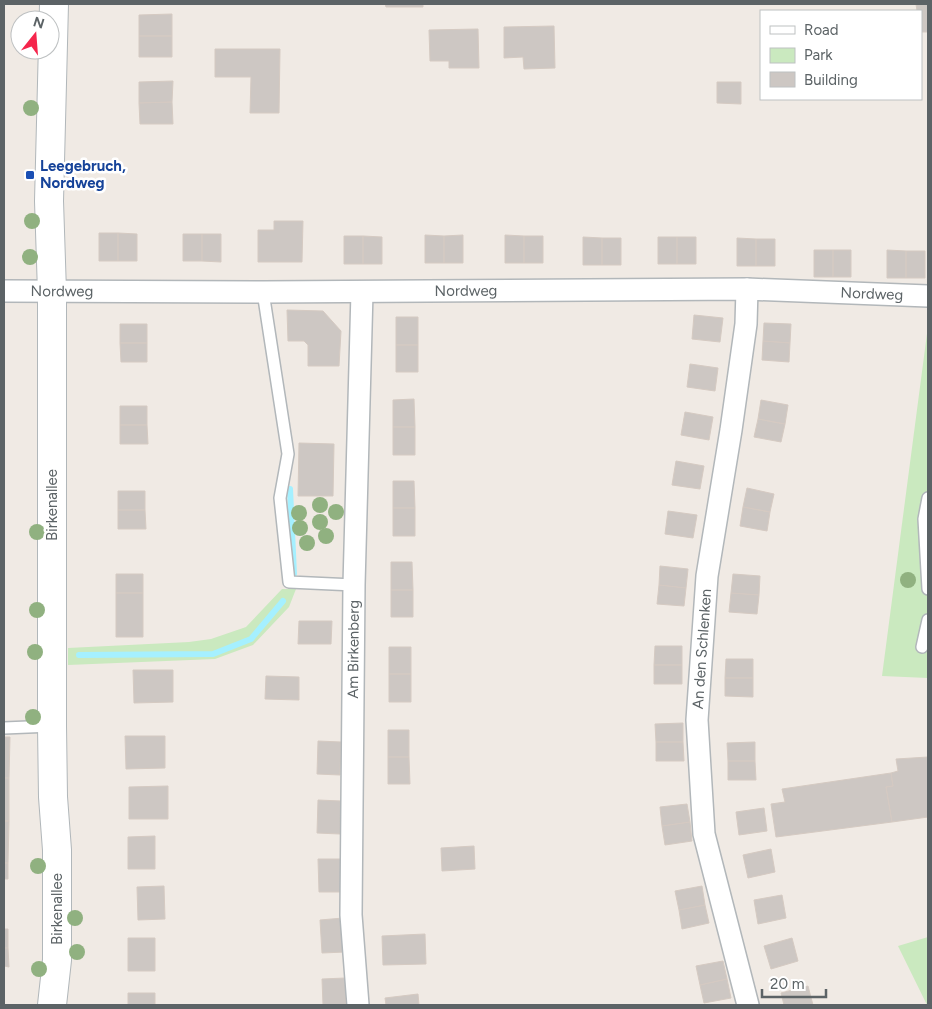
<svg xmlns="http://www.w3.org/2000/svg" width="932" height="1009" viewBox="0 0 932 1009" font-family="Figtree,sans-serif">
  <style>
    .green { fill: #cae9bf }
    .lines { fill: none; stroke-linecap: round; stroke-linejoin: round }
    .stream { stroke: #a5f0ff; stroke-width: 6 }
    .building { fill: #cdc7c3; stroke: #d5cac2 }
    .lane-casing { stroke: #b2b7ba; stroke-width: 14 }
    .street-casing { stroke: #b2b7ba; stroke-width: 24 }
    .secondary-casing { stroke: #b1b7ba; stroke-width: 30 }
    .lane { stroke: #fff; stroke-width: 11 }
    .street { stroke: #fff; stroke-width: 21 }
    .secondary { stroke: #fff; stroke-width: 28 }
    .tree { fill: #90b180 }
    .transit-dot { fill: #1a4fb4; stroke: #fff; stroke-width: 2 }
    .labels { text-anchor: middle; stroke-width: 5; stroke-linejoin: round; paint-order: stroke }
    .transit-label { font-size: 15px; font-weight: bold; fill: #164399; stroke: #fff; text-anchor: start }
    .street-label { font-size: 15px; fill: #5c6366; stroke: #fff }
  </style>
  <rect width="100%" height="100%" fill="#f0eae4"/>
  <path class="green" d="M928 326V678L882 676Z
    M282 589H296L289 607 253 645 215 659 68 665V648L189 642 211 639 246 627Z
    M928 937V1005H927L898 946Z"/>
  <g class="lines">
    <path class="stream" d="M290 489 294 574
      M79 655 213 654 251 639 283 601"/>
  </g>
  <path class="building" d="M385 4H423V7H386Z
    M916 4H928V32H921V11H917Z
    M172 14V36H139V15Z
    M554 26 555 68 524 69 523 57 504 58V27Z
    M478 29 479 68H449V61H430L429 30Z
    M139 36H172V57H139Z
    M215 49H280L279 113H250L251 77H215Z
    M173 81 172 102 139 103V82Z
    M717 82H741V104L717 103Z
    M172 102 173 124H140L139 103Z
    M274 221H303L302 262H258V230H274Z
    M99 233H118V261H99Z
    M118 233 137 234V261H118Z
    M183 234H202V261H183Z
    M202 234H221V262L202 261Z
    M425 235 444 236V263H425Z
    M463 235V263H444V236Z
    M505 235 524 236V263H505Z
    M344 236H363V264H344Z
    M363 236 382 237V264H363Z
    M524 236H543V263H524Z
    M583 237 602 238V265H583Z
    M658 237H677V264H658Z
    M677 237H696V264H677Z
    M602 238H621V265H602Z
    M737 238 756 239V266H737Z
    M756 239H775V266H756Z
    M814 250H833V277H814Z
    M833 250H851V277H833Z
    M887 250 906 251V278H887Z
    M906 251H925V278H906Z
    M287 310 323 311 341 331 339 366H308V345L304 341H288Z
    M694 315 723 318 720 342 692 339Z
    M396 317H418V345H396Z
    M764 323 791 324 790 343 763 341Z
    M120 324H147V343H120Z
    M763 341 790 343 789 362 762 360Z
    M120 343H147V362H121Z
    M396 345H418V372H396Z
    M690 364 718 368 715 391 687 387Z
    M414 399 415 427H393V400Z
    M761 400 788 405 785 424 758 419Z
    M120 406H147V425H120Z
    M685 412 713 417 709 440 681 435Z
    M758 419 785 424 781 442 754 437Z
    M120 425H147L148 444H120Z
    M393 427H415V455H393Z
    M299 443 334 444 333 496H298Z
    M676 461 704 466 700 489 672 485Z
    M393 481H414L415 508H393Z
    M747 488 774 494 770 512 743 507Z
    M118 491H145V510H118Z
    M743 507 770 512 767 531 740 526Z
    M393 508H415V536H393Z
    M118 510H145L146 529H118Z
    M668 511 697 515 693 538 665 534Z
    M391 562H412L413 590H391Z
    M660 566 688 569 686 588 659 585Z
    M116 574H143V593H116Z
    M733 574 760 576 759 595 731 593Z
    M659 585 686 588 684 606 657 604Z
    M391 590H413V617H391Z
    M116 593H143V637H116Z
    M731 593 759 595 757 614 729 612Z
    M299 621H332L331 644H298Z
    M655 646H682V665H654Z
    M389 647H411V674H389Z
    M726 659H753V678H725Z
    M654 665H682V684H654Z
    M133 670H173V702L134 703Z
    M389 674H411V702H389Z
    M266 676 299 677V700L265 699Z
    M725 678H753V697L725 696Z
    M683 723V742H656L655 724Z
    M388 730H409V757H388Z
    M125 736H165V768L126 769Z
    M4 737H10L9 778H4Z
    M318 741 341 742 340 775 317 774Z
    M656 742H683L684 761H656Z
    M755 742V761H728L727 743Z
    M388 757H409L410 784H388Z
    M928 757V817L892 822 886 787 893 786 891 773 898 771 896 759Z
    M728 761H755L756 780H728Z
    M891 773 893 786 886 787 892 822 776 837 771 804 785 802 782 789Z
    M4 778H9V821H4Z
    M168 786V819H129V787Z
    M318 800 341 801 340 834 317 833Z
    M687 804 690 822 662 826 660 807Z
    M764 808 767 831 739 835 736 812Z
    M4 821H9L8 863H4Z
    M690 822 692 841 665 845 662 826Z
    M155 836V869H128V837Z
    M474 846 475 869 442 871 441 848Z
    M771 849 775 872 748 878 743 855Z
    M318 859H341L342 892H319Z
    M4 863H8V879H4Z
    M164 886 165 919 138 920 137 887Z
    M702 886 705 905 679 910 675 891Z
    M782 895 786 918 758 924 754 900Z
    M705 905 709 923 682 929 679 910Z
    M343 918 345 952 322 953 320 920Z
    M4 929H8V948H4Z
    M425 934 426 964 383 965 382 936Z
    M128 938H155V971H128Z
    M792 938 798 961 771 969 764 946Z
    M4 948H8L9 967 4 966Z
    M723 961 727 979 700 985 696 966Z
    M345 978 346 1005H323L322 979Z
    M727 979 731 998 704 1003 700 985Z
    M808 986 813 1005H784L781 993Z
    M128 993H155V1005H128Z
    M418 994 419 1005H386L385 998Z"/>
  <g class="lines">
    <g class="lane-casing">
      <path id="lane" d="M263 292 288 454 280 498 289 582 354 585
        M928 498 924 519 928 589
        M922 647 928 620
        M4 728 52 726"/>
    </g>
    <g class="street-casing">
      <g id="street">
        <path d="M747 289 746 324 731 430 707 576 697 720 704 834 748 1005"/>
        <path id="s1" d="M4 291 263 292 747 289 928 296"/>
        <path id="s2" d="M358 1005 351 915 354 585 362 292"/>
      </g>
    </g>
    <g class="secondary-casing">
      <path id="secondary" d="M52 1005 57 960V850L53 797 52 726V292L49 201 54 4"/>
    </g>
    <use href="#lane" class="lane"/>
    <use href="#street" class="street"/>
    <use href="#secondary" class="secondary"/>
  </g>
  <g class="tree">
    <circle cx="31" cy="108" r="8"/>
    <circle cx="32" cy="221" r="8"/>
    <circle cx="30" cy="257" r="8"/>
    <circle cx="320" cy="505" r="8"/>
    <circle cx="336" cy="512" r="8"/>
    <circle cx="299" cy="513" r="8"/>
    <circle cx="320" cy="522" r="8"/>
    <circle cx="300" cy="528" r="8"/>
    <circle cx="37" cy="532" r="8"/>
    <circle cx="326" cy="536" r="8"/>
    <circle cx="307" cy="543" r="8"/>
    <circle cx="908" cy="580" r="8"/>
    <circle cx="37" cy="610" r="8"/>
    <circle cx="35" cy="652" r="8"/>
    <circle cx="33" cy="717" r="8"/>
    <circle cx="38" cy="866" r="8"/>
    <circle cx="75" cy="918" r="8"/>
    <circle cx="77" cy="952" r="8"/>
    <circle cx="39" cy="969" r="8"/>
  </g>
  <rect class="transit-dot" x="25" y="170" width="10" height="10" rx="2.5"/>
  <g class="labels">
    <g class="transit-label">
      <text x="40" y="171">Leegebruch,<tspan x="40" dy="17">Nordweg</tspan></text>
    </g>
    <g class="street-label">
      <text dy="5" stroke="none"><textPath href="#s1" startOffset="58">Nordweg</textPath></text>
      <text dy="5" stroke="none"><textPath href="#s1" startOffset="462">Nordweg</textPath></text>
      <text dy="5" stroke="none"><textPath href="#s1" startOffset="868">Nordweg</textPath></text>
      <text transform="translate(52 505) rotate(-90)" y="5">Birkenallee</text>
      <text dy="5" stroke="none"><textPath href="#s2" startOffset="356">Am Birkenberg</textPath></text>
      <text transform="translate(702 649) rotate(-86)" y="5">An den Schlenken</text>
      <text transform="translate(57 909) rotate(-90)" y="5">Birkenallee</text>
    </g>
  </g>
  <rect width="932" height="1009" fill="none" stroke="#5c6366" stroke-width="10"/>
  <rect x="760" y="10" width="162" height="90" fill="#ffffff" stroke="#bec1c2"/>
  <rect x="770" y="26" width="25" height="8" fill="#ffffff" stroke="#bec1c2"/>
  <text x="804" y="35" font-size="15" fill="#5c6366">Road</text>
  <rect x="770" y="48" width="25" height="15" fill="#cae9bf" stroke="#bec1c2"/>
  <text x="804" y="60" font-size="15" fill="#5c6366">Park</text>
  <rect x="770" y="72" width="25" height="15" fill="#cdc7c3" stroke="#bec1c2"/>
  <text x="804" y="85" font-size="15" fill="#5c6366">Building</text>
  <g transform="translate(35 35) rotate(17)"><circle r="24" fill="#ffffff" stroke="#bec1c2"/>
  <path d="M0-4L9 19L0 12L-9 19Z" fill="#f5254c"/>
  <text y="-8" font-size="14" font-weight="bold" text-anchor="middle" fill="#5c6366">N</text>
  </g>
  <path d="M762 989v8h64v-8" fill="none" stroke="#5c6366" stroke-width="2.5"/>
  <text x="770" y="989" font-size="15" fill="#5c6366" stroke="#ffffff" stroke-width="4" paint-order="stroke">20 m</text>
</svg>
